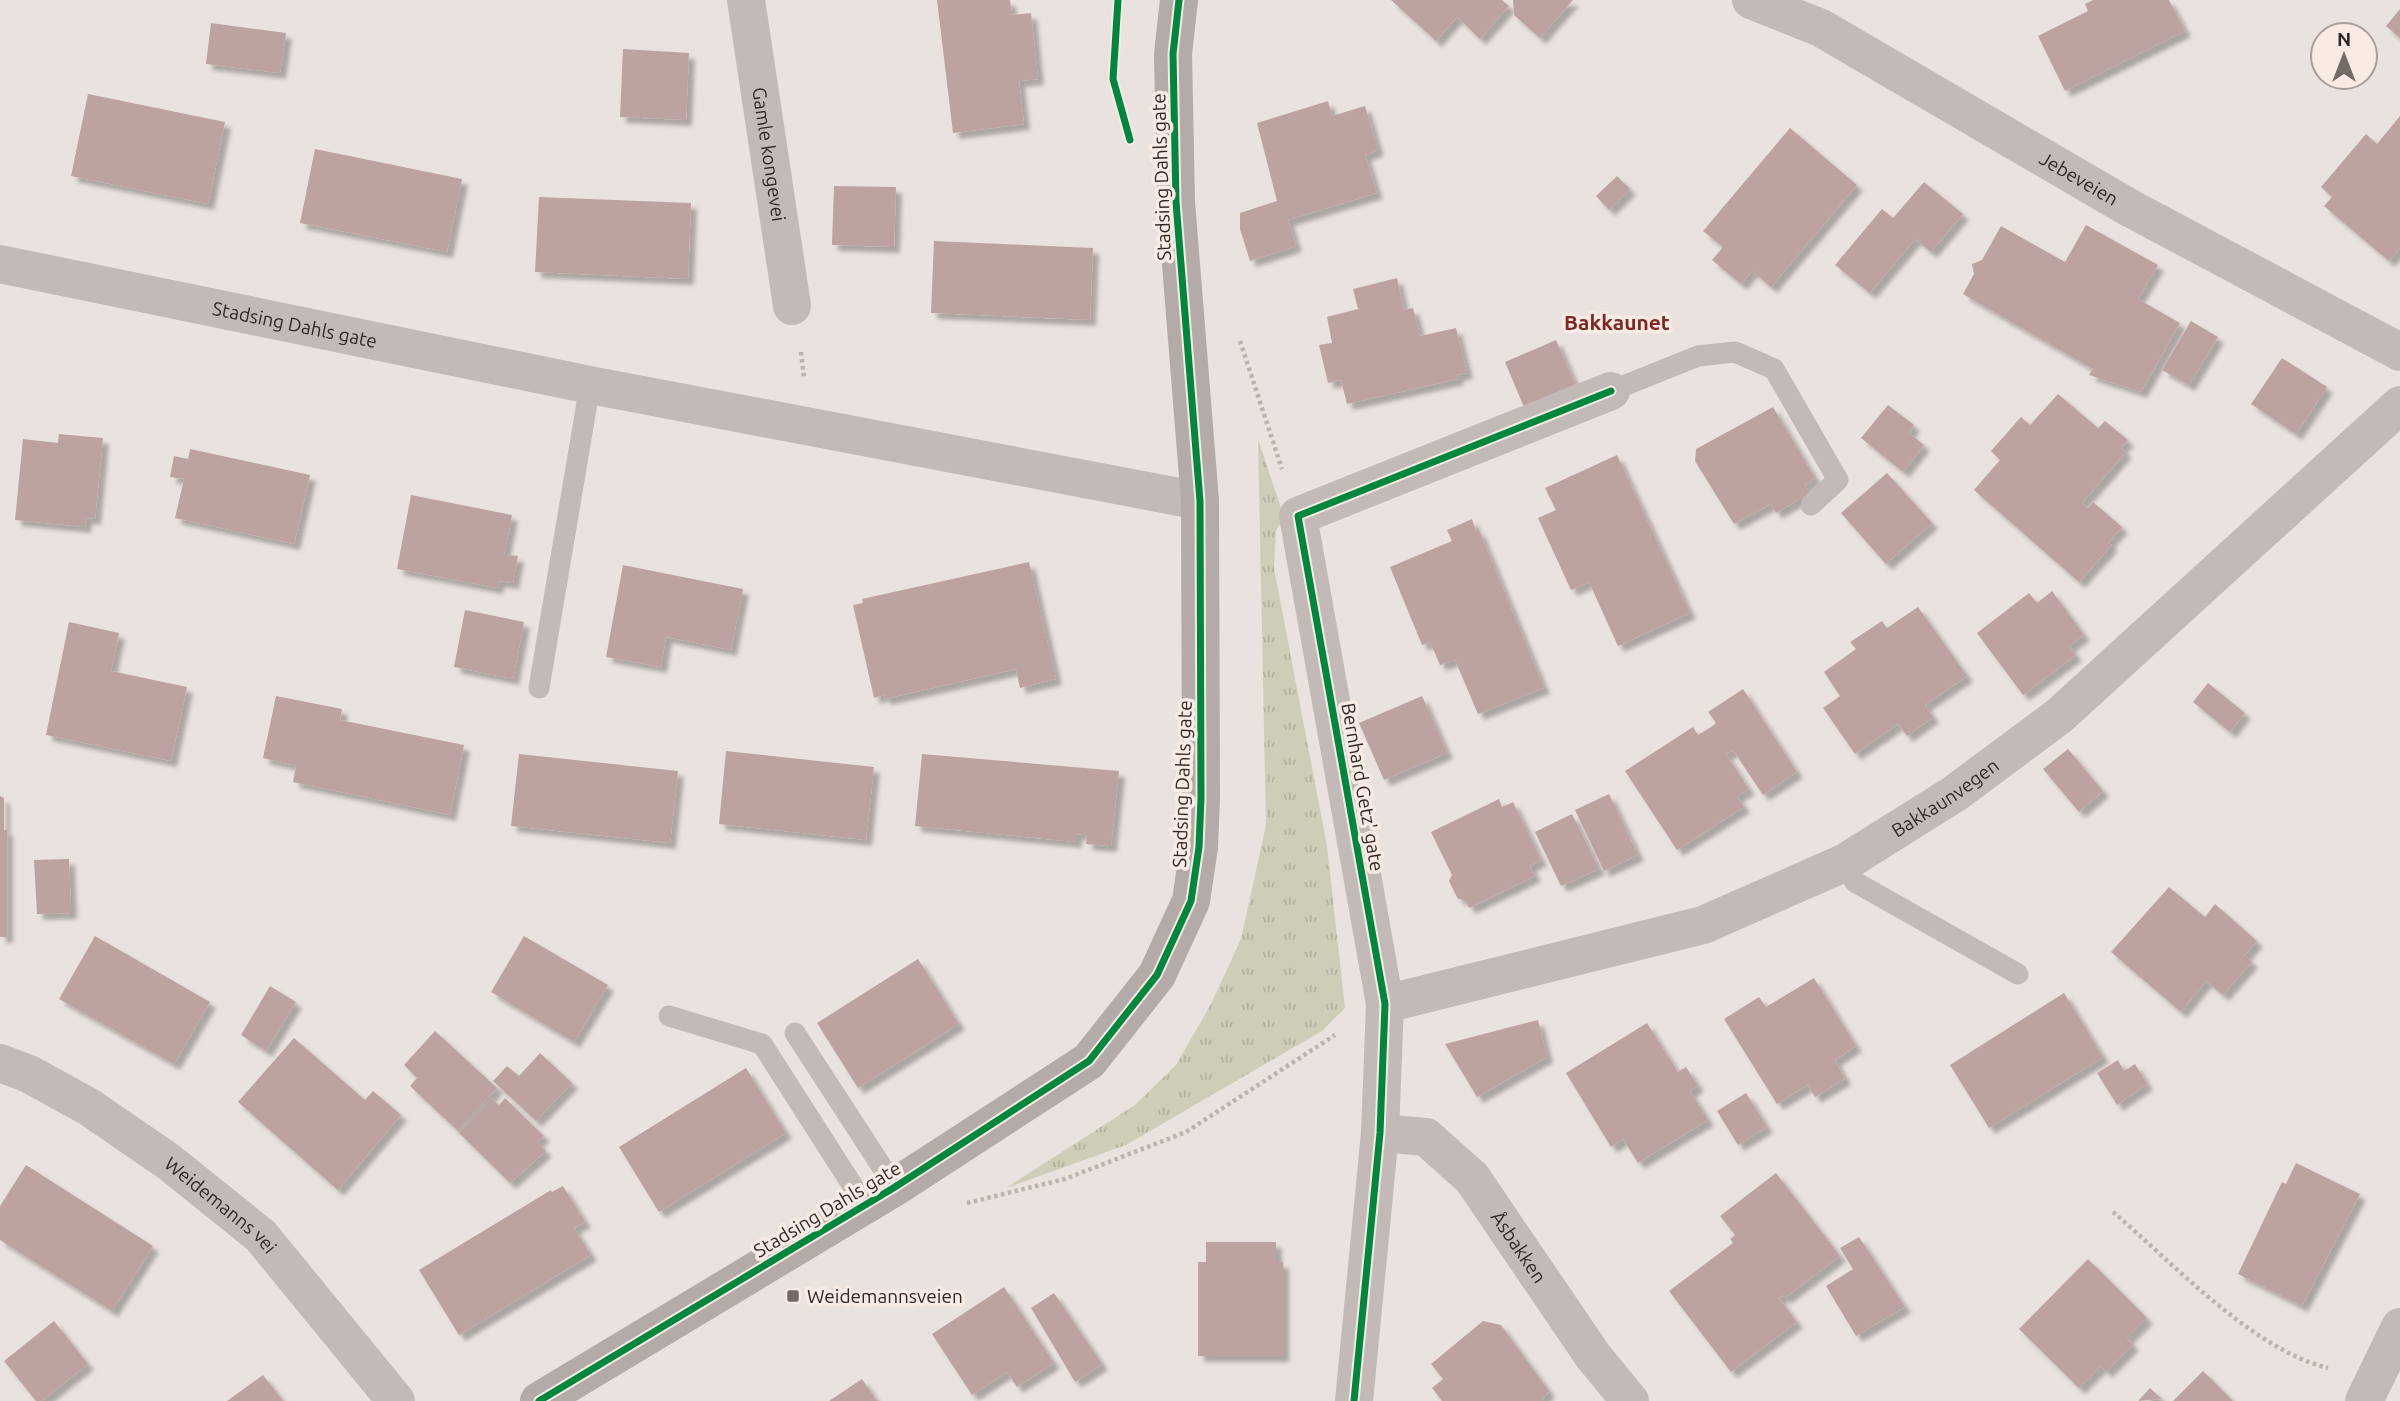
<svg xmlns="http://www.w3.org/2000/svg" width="2400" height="1401" viewBox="0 0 2400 1401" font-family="Ubuntu,sans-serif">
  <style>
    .grass { fill: url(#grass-tufts) }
    .building { fill: #bda3a0; filter: url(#shadow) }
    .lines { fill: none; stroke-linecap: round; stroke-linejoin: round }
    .path { stroke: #bcb3af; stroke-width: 4.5; stroke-dasharray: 3.5 3.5; stroke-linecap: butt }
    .service { stroke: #c3bab7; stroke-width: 21 }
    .minor { stroke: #c3bab7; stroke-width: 38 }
    .secondary { stroke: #b4aaa8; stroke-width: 38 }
    .cycleway-casing { stroke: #f8ebe4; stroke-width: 11 }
    .cycleway { stroke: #00873e; stroke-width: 7 }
    .poi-dot { fill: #736966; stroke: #f8ebe4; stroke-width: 2.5 }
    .labels { text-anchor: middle; stroke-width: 7; stroke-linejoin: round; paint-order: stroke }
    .street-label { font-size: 19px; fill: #332826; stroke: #f8ebe4 }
    .poi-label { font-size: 19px; fill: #332826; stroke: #f8ebe4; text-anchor: start }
    .neighbourhood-label { font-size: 21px; font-weight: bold; fill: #7f2822; stroke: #f8ebe4 }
  </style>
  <defs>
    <pattern id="grass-tufts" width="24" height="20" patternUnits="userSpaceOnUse" patternTransform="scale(1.75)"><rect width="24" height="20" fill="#ceceb8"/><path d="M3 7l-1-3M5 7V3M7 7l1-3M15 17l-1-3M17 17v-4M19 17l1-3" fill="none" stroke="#b1b19e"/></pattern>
    <filter id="shadow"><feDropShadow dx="6" dy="6" stdDeviation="2" flood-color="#0004"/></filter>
  </defs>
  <rect width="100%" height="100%" fill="#eae2de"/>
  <path class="grass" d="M1258 439 1284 517 1276 531 1274 568 1327 846 1345 1008 1322 1031 1126 1145 1006 1188 1135 1105 1176 1065 1211 1004 1241 939 1266 825Z"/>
  <path class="building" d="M937 0H1010L1012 15 1031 13 1038 79 1019 81 1024 124 953 133Z
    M1391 0H1502L1509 6 1480 39 1457 17 1436 41Z
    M1513 0H1573L1540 38 1514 15Z
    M2093 0H2169L2185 31 2065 91 2038 36 2088 11 2085 4Z
    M2400 9V38L2386 26Z
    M211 23 286 33 280 73 206 64Z
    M623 49 689 53 686 120 620 117Z
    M88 94 225 122 208 204 71 176Z
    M1328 101 1332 116 1365 106 1378 150 1365 155 1377 193 1288 220 1296 246 1250 261 1240 229V213L1277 201 1257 123Z
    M2400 116V248L2389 261 2324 206 2332 197 2321 187 2366 134 2377 144Z
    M1790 128 1857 185 1771 287 1752 271 1741 284 1712 260 1723 247 1703 231Z
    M315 149 462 179 447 252 300 223Z
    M1617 176 1630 189 1609 210 1596 196Z
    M1924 182 1963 214 1931 252 1915 239 1870 293 1835 265 1882 209 1893 218Z
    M834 186 896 187 894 247 832 245Z
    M539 197 691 203 688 279 535 272Z
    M2086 225 2158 265 2138 299 2180 323 2141 392 2089 375 2093 369 1963 294 1974 274 1972 264 1982 260 2001 226 2065 262Z
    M934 241 1093 248 1090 320 931 313Z
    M1397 278 1404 310 1413 308 1420 336 1456 328 1467 373 1457 375 1458 379 1347 404 1341 380 1328 383 1319 345 1332 343 1327 317 1358 309 1353 289Z
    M2191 321 2218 337 2189 385 2162 370Z
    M1556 340 1575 384 1524 407 1505 362Z
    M2282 358 2327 387 2296 434 2251 404Z
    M2058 394 2098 428 2105 421 2128 440 2121 448 2126 452 2082 503 2088 508 2093 502 2122 527 2108 543 2112 545 2079 582 1974 490 2000 460 1991 451 2021 417 2030 425Z
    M1888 405 1914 425 1909 433 1924 445 1903 472 1861 438Z
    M1773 407 1815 478 1805 485 1810 493 1776 513 1771 504 1734 524 1695 461 1696 449Z
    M59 434 103 438 95 519 86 518 85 527 15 520 23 439 58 443Z
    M190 449 310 475 294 544 175 518 184 479 170 477 174 456 188 459Z
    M1617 455 1690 613 1618 646 1589 582 1571 590 1538 518 1556 510 1545 488Z
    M1887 473 1932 523 1886 564 1841 513Z
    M411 495 512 515 504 555 518 556 513 583 499 581 497 588 397 569Z
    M1472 519 1476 531 1479 530 1544 688 1478 714 1455 660 1440 665 1430 642 1422 645 1390 567 1452 541 1447 530Z
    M1029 562 1056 679 1020 688 1016 669 885 699 884 695 874 698 853 605 863 603 862 599Z
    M623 565 743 589 731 650 666 637 661 667 606 657Z
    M2052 591 2084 635 2069 646 2076 655 2023 695 1977 633 2029 593 2037 603Z
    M1918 607 1967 676 1925 705 1933 717 1907 736 1898 724 1855 754 1823 708 1840 696 1824 672 1856 649 1850 642 1882 621 1887 628Z
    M465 610 524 622 513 679 454 667Z
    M69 622 119 633 111 671 187 687 171 761 46 735Z
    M2208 683 2245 713 2230 732 2193 702Z
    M1743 689 1797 772 1763 795 1733 750 1726 754 1749 789 1737 796 1744 807 1677 850 1625 771 1693 727 1698 735 1711 727 1716 723 1708 712Z
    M276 696 342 709 340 720 464 745 450 815 293 782 296 766 263 758Z
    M1422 696 1447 753 1384 780 1359 723Z
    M2068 749 2103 791 2079 812 2043 769Z
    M726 751 874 767 866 840 719 824Z
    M519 754 678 771 670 843 511 826Z
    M922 754 1119 771 1111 846 1086 844 1087 835 1076 834V842L915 826Z
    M1609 794 1638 855 1604 871 1575 810Z
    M0 796 4 798V830H7V937H0Z
    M1499 799 1502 807 1513 802 1541 860 1530 866 1535 876 1469 908 1465 899H1458L1449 881 1452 875 1431 832Z
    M1572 814 1599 869 1561 886 1535 832Z
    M69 859 71 913 37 914 34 860Z
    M2169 887 2205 917 2215 904 2257 941 2245 955 2252 962 2223 995 2206 981 2181 1012 2111 952Z
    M95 936 210 1002 174 1064 59 999Z
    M524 936 608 985 574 1042 491 992Z
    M918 959 959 1024 858 1088 817 1023Z
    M1814 978 1856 1046 1835 1060 1845 1079 1815 1097 1808 1085 1777 1104 1724 1019 1759 997 1766 1007Z
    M270 986 296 1002 266 1051 241 1035Z
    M2064 993 2103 1057 1989 1128 1950 1065Z
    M1538 1020 1547 1057 1477 1097 1445 1044Z
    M1647 1023 1678 1072 1686 1067 1698 1086 1690 1091 1708 1120 1638 1163 1623 1139 1611 1147 1566 1073Z
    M435 1031 497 1088 458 1131 410 1086 417 1078 404 1065Z
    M294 1038 365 1100 373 1091 401 1115 338 1190 238 1102Z
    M540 1053 572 1083 536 1121 493 1081 507 1066 519 1076Z
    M2118 1060 2124 1071 2135 1064 2147 1084 2117 1105 2097 1073Z
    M746 1068 786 1133 659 1212 619 1147Z
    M1746 1093 1767 1127 1738 1145 1717 1111Z
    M492 1098 499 1105 505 1098 544 1136 537 1142 546 1151 510 1183 459 1133Z
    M2296 1163 2360 1194 2302 1306 2238 1274 2282 1182 2286 1184Z
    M26 1165 153 1246 112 1311 0 1240V1206Z
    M1776 1173 1840 1256 1785 1298 1783 1295 1779 1298 1797 1322 1731 1372 1669 1291 1733 1243 1730 1239 1735 1235 1720 1216Z
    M563 1186 585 1222 574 1228 591 1255 459 1335 419 1270 551 1190 552 1192Z
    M1859 1237 1905 1307 1856 1336 1826 1286 1853 1269 1840 1248Z
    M1206 1242H1276V1262H1283V1356H1198V1262H1206Z
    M2088 1259 2147 1318 2127 1338 2133 1345 2106 1372 2101 1366 2079 1388 2019 1329Z
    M1004 1287 1054 1363 1017 1387 1007 1372 972 1395 932 1334Z
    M1054 1293 1102 1364 1075 1382 1031 1308Z
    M54 1321 88 1364 42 1401H36L4 1361Z
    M1483 1321 1501 1325 1549 1391 1541 1401H1442L1432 1388 1443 1379 1431 1364Z
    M2203 1371 2233 1401H2173Z
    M263 1375 283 1401H227Z
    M862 1379 877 1401H829Z
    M2150 1388 2162 1399 2138 1401Z"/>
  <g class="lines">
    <path class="path" d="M1240 341 1282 469
      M801 352 804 378
      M967 1203 1065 1179 1186 1132 1335 1035
      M2113 1212C2173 1263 2253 1350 2328 1368"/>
    <path class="service" d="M1611 391 1698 356 1735 352 1774 369 1838 480 1811 505
      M539 688 590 385
      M1844 863 1855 882 2018 974
      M669 1016 762 1044 865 1205
      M795 1033 895 1187"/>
    <g class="minor">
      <path id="s1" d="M746 0 792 306"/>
      <path id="s2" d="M1751 0 1821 28 2128 207 2400 352"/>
      <path id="s3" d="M0 264 590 385 1200 501"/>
      <path id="s4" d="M1385 1004 1703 925 1844 863 1954 794 2059 716 2400 405"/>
      <path id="s5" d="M0 1063 29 1074 89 1107 169 1162 261 1236 396 1401"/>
      <path id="s6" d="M1380 1133 1426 1137 1472 1178 1593 1356 1630 1401"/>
      <path d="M1354 1401 1380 1133 1385 1004 1298 516 1611 391"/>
      <path d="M2364 1401 2400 1327"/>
    </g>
    <path class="secondary" d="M539 1401 895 1187 1089 1061 1157 975 1191 901 1199 847 1201 798 1200 501 1176 202 1173 54 1179 0"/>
    <g class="cycleway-casing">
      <path id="cycleway" d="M1118 0 1113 79 1130 140
        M539 1401 895 1187 1089 1061 1157 975 1191 901 1199 847 1201 798 1200 501 1176 202 1173 54 1179 0
        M1354 1401 1380 1133 1385 1004 1298 516 1611 391"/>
    </g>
    <use href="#cycleway" class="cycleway"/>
  </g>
  <rect class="poi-dot" x="786" y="1289" width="14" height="14" rx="3.5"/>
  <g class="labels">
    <g class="street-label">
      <text dy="7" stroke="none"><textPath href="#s1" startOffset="156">Gamle kongevei</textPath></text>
      <text transform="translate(1161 177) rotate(-92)" y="7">Stadsing Dahls gate</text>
      <text dy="7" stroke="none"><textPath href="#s2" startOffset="374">Jebeveien</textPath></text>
      <text dy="7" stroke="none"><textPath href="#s3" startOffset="301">Stadsing Dahls gate</textPath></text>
      <text transform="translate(1182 784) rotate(-88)" y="7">Stadsing Dahls gate</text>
      <text transform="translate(1363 787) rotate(80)" y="7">Bernhard Getz' gate</text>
      <text dy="7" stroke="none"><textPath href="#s4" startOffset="602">Bakkaunvegen</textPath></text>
      <text dy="7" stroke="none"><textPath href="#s5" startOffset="264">Weidemanns vei</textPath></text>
      <text transform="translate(827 1209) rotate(-31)" y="7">Stadsing Dahls gate</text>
      <text dy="7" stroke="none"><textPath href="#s6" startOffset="191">Åsbakken</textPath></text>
    </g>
    <g class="poi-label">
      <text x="807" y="1303">Weidemannsveien</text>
    </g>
    <g class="neighbourhood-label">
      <text x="1617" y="330">Bakkaunet</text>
    </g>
  </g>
  <g transform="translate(2344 56)"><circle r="33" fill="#f8ebe4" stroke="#a99d98" stroke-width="2"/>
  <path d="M0-5L12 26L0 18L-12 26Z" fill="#736966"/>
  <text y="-10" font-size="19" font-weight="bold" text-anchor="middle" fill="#332826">N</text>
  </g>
</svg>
